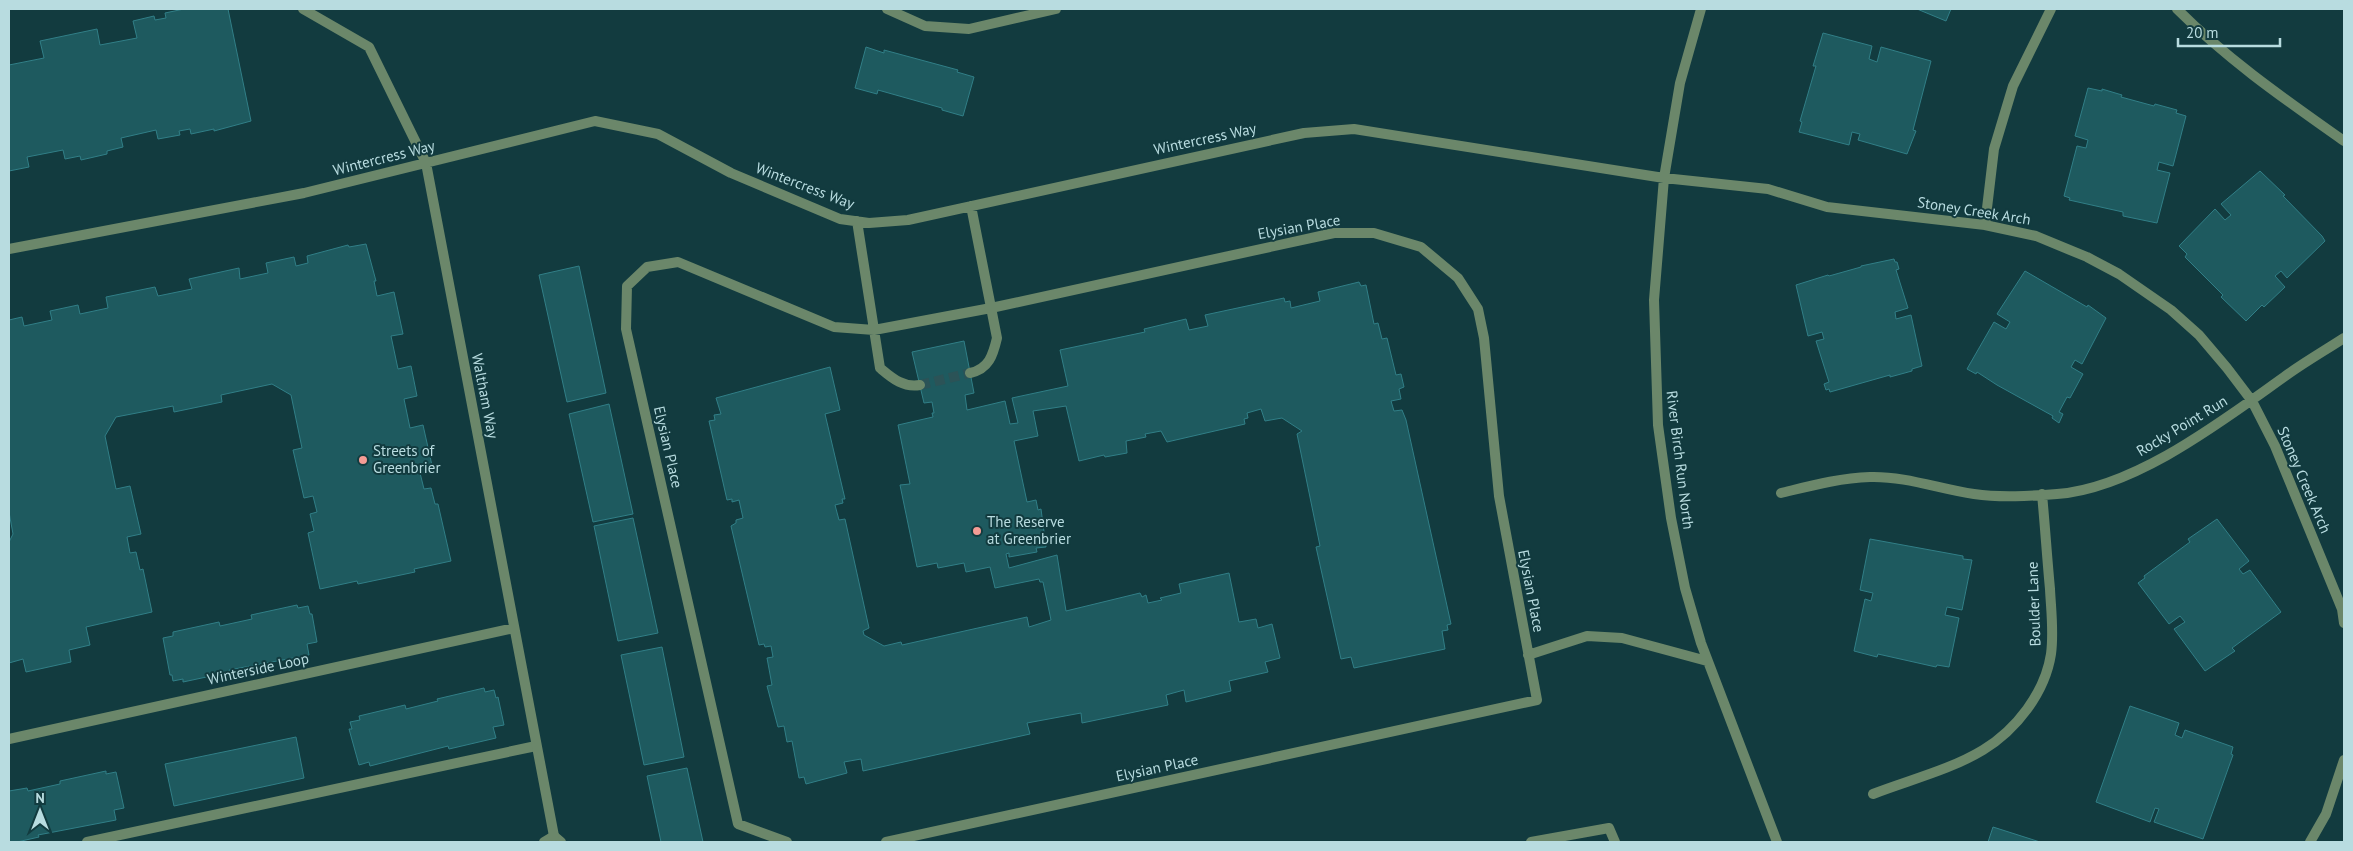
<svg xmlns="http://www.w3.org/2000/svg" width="2353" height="851" viewBox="0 0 2353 851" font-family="'PT Sans',sans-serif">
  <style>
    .building { fill: #1e5a5f; stroke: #317f87 }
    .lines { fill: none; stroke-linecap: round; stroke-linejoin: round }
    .street-tunnel { stroke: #2b5357; stroke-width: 10; stroke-dasharray: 10 5; stroke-linecap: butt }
    .lane { stroke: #6b876a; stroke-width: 10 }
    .street { stroke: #6b876a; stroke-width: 10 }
    .poi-dot { fill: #f59c95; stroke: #123b3f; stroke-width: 2 }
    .labels { text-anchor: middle; stroke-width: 4; stroke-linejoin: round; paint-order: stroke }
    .street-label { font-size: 15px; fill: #b8dce0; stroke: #123b3f }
    .poi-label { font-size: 15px; fill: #b8dce0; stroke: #123b3f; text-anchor: start }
  </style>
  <rect width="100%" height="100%" fill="#123b3f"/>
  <path class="building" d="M184 9H228L251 121 214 131V129L191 134 190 129 179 131 180 135 158 139 156 130 121 138 123 147 107 151V154L81 160 80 156 65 159 63 150 27 157 29 167 9 171V65L44 58 40 41 97 29 100 45 137 38 133 21 154 16 155 20 166 18 165 13Z
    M1917 9H1951L1946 21Z
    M1823 33 1872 46 1869 59 1877 62 1881 47 1931 61 1913 130 1916 131 1907 154 1858 140 1860 134 1852 132 1849 145 1799 132 1802 122 1800 121 1816 66H1813Z
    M866 47 884 53V50L958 70 957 72 974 77 963 116 942 110V108L878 90 877 94 855 88Z
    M2088 88 2102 91V89L2122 95 2121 97 2154 106 2155 104 2177 110 2176 113 2186 116 2173 166 2159 162 2157 170 2170 173 2157 223 2123 216V212L2069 200 2070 198 2064 196 2077 146 2086 148 2088 140 2075 136Z
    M2260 171 2285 195 2283 196 2322 236 2325 241 2287 278 2281 271 2275 276 2285 287 2264 307 2262 305 2246 321 2221 297 2223 295 2185 257 2187 254 2179 246 2215 209 2225 220 2231 215 2221 204Z
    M366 244 376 281H374L377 296 394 292 403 334 391 336 398 369 411 366 417 396 404 399 410 428 423 425 433 470 420 473 424 489 431 488 435 504H438L451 561 414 569 415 572 358 584 357 581 320 589 308 533 314 531 310 514 317 512 313 496 304 498 293 450 302 448 291 395 272 384 221 395 222 402 174 412 173 406 116 417 105 436 116 489 130 486 141 534 127 537 130 553 136 552 140 570 143 569 152 612 86 627 90 645 69 650 71 662 26 672 23 659 9 663V542L13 534 9 512V320L22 317 24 326 52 320 50 311 78 305 80 314 108 308 106 297 155 287 158 296 192 289 189 279 239 268 240 279 268 273 266 263 294 257 296 266 308 263 307 256 348 245 349 247Z
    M1894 259 1895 262H1897L1899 269 1896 270 1908 308 1895 312 1896 319 1911 315 1922 366 1912 369V371L1890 377V375L1830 392 1829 389 1826 390 1824 384 1829 382 1816 341 1824 339 1822 332 1808 336 1796 285 1828 275 1829 276 1861 267V266Z
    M579 266 606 393 567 402 539 275Z
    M2025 271 2087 307 2088 305 2106 318 2082 364 2075 360 2071 367 2083 374 2070 398 2067 397 2059 412 2063 414 2059 423 2052 418 2053 416 1997 385 1977 372 1976 374 1967 369 1994 322 2006 329 2010 322 1997 314Z
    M1359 282 1361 286 1366 285 1374 324 1378 323 1382 339 1387 338 1396 375 1401 374 1404 387 1399 389 1401 399 1391 401 1394 411 1402 410 1406 420 1451 624 1447 625 1448 630 1442 631 1445 649 1354 668 1351 657 1341 659 1316 547 1320 546 1297 434 1302 431 1282 418 1265 421 1261 409 1247 413 1248 418 1244 419 1245 424 1167 442 1161 431 1145 434 1146 437 1126 441 1127 453 1105 457 1104 455 1079 461 1066 406 1033 411 1038 436 1014 441 1027 502 1036 500 1038 510 1041 509 1046 547 1036 548 1037 552 1009 557V553L1006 554 1009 568 1057 555 1066 611 1140 593 1142 597 1146 595 1148 603 1162 600 1160 598 1181 593 1179 584 1229 573 1239 622 1256 619 1258 628 1272 624 1280 658 1265 662 1268 672 1229 681 1231 691 1186 702 1184 690 1166 695 1168 705 1082 723 1081 713 1027 723 1030 734 863 771 861 759 844 762 847 773 806 784 804 777 799 778 792 741 787 742 784 726 778 727 767 686 772 685 767 658 773 657 771 646 765 647 764 644 759 645 731 526 736 523V520L743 518 739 500 732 502V499L727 500 709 421 715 420 714 415 721 414 716 398 830 367 840 410 825 414 845 499H842L843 503 835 505 839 520 845 519 869 628 863 631 864 635 884 646 901 642 902 645 1027 617 1029 627 1051 620 1043 582H1040L1039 579 995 588 990 567 966 572 964 563 938 568 937 563 917 567 900 485 910 484 898 425 933 417 932 413H934L932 402 924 403 912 352 964 341 974 393 965 395 967 410 1005 401 1010 424 1018 423 1012 398 1068 386 1060 350 1145 332 1144 329 1186 319 1189 330 1208 326 1205 315 1284 298 1285 302 1290 301 1291 308 1320 301 1318 292Z
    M609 404 633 514 593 522 569 414Z
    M633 518 658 633 618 641 594 526Z
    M2217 519 2249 561 2239 569 2243 574 2250 570 2281 612 2232 648 2235 651 2205 671 2174 629 2185 622 2180 616 2169 624 2138 583 2145 578 2144 576 2190 542 2188 539Z
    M1870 539 1963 556V559L1972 560 1962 610 1947 607 1945 615 1959 618 1949 667 1937 665 1936 667 1878 654 1877 657 1854 651 1865 599 1871 601 1873 593 1860 590Z
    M297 605 298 608 308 606 310 614H312L317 642 307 644 309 655 229 670 230 672 183 682V679L173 681 172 675H170L163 638 173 636V632L219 622 220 626 252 619 251 615Z
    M662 647 684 757 644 765 621 655Z
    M484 688 485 692 494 690 496 698 498 697 504 725 493 727 496 738 449 749 448 746 370 766 369 762 359 765 349 729H352L350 722 360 720 359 716 405 705 406 709 438 701 437 699Z
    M2130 706 2179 723 2175 735 2182 738 2185 730 2233 747 2231 754 2233 755 2203 839 2154 822 2159 809 2155 808 2150 822 2096 802Z
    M296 737 304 778 174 806 165 764Z
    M687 768 703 842H661L647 776Z
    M106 771V774L116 772 124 808 114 810 116 820 38 835 39 837 17 842H9V791L27 788 28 791 60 784V781Z
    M1993 827 2040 842H1988Z"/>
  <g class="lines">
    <path class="street-tunnel" d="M920 385 970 373"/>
    <path class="lane" d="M87 842 536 746
      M544 842 554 836 561 842
      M1531 842 1609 828 1615 842"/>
    <path class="street" d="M303 9 369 47 426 163 554 836
      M887 9 925 26 969 29 1056 9
      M1701 9 1680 83 1664 178 1654 300 1658 425 1671 518 1685 588 1701 643 1777 842
      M2177 9C2228 60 2286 100 2344 141
      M857 221 880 368C892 378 903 388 920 385
      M1985 225 1994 149 2013 86 2051 9
      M9 249 304 193 595 121 658 134 731 173 840 219 869 223 908 220 1304 133 1354 129 1664 178 1768 189 1827 207 1985 225 2036 236 2087 257 2119 274 2171 310 2199 335 2227 368 2252 401 2275 446 2342 609 2344 623
      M970 373C989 369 993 355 997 338L971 206
      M1781 493C1810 486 1839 478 1870 477 1906 476 1939 489 1974 494 2001 498 2030 496 2057 494 2135 488 2222 421 2284 377 2303 363 2324 351 2344 338
      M1528 655 1587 636 1622 638 1707 661
      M9 739 514 628
      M1873 794C1909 780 1950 770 1983 750 2016 730 2045 693 2051 654 2054 632 2051 610 2050 589 2047 557 2045 526 2042 494
      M787 842 738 824 626 329 627 286 647 267 678 262 834 327 874 330 991 308 1334 233H1374L1421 247 1458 278 1478 309 1484 338 1499 496 1537 700 886 842
      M2310 842 2326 814 2344 760"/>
  </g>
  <g class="poi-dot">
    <circle cx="363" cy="460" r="5"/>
    <circle cx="977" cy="531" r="5"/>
  </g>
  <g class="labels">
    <g class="street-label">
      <text transform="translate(1205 139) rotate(-12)" y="5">Wintercress Way</text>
      <text transform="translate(384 158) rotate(-14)" y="5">Wintercress Way</text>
      <text transform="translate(805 186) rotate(21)" y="5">Wintercress Way</text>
      <text transform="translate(1974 211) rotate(9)" y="5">Stoney Creek Arch</text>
      <text transform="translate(1299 227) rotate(-10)" y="5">Elysian Place</text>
      <text transform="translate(485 396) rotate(79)" y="5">Waltham Way</text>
      <text transform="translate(2182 426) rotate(-31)" y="5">Rocky Point Run</text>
      <text transform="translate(668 447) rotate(77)" y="5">Elysian Place</text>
      <text transform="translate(1680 460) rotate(83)" y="5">River Birch Run North</text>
      <text transform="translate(2304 480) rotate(67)" y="5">Stoney Creek Arch</text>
      <text transform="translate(1531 591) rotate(79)" y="5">Elysian Place</text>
      <text transform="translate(2034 604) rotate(-92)" y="5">Boulder Lane</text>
      <text transform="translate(258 669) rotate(-12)" y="5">Winterside Loop</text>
      <text transform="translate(1157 768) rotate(-12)" y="5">Elysian Place</text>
    </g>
    <g class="poi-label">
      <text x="373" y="456">Streets of<tspan x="373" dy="17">Greenbrier</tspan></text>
      <text x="987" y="527">The Reserve<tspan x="987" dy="17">at Greenbrier</tspan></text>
    </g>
  </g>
  <rect width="2353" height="851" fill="none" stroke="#b8dce0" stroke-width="20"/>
  <g transform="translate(40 811)" stroke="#123b3f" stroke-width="4" paint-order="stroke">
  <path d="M0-4L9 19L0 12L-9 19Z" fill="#b8dce0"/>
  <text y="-8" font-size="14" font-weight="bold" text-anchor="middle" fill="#b8dce0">N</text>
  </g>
  <path d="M2178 38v8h102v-8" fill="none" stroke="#b8dce0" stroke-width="2.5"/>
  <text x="2186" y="38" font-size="15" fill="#b8dce0" stroke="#123b3f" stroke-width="4" paint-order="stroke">20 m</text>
</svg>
